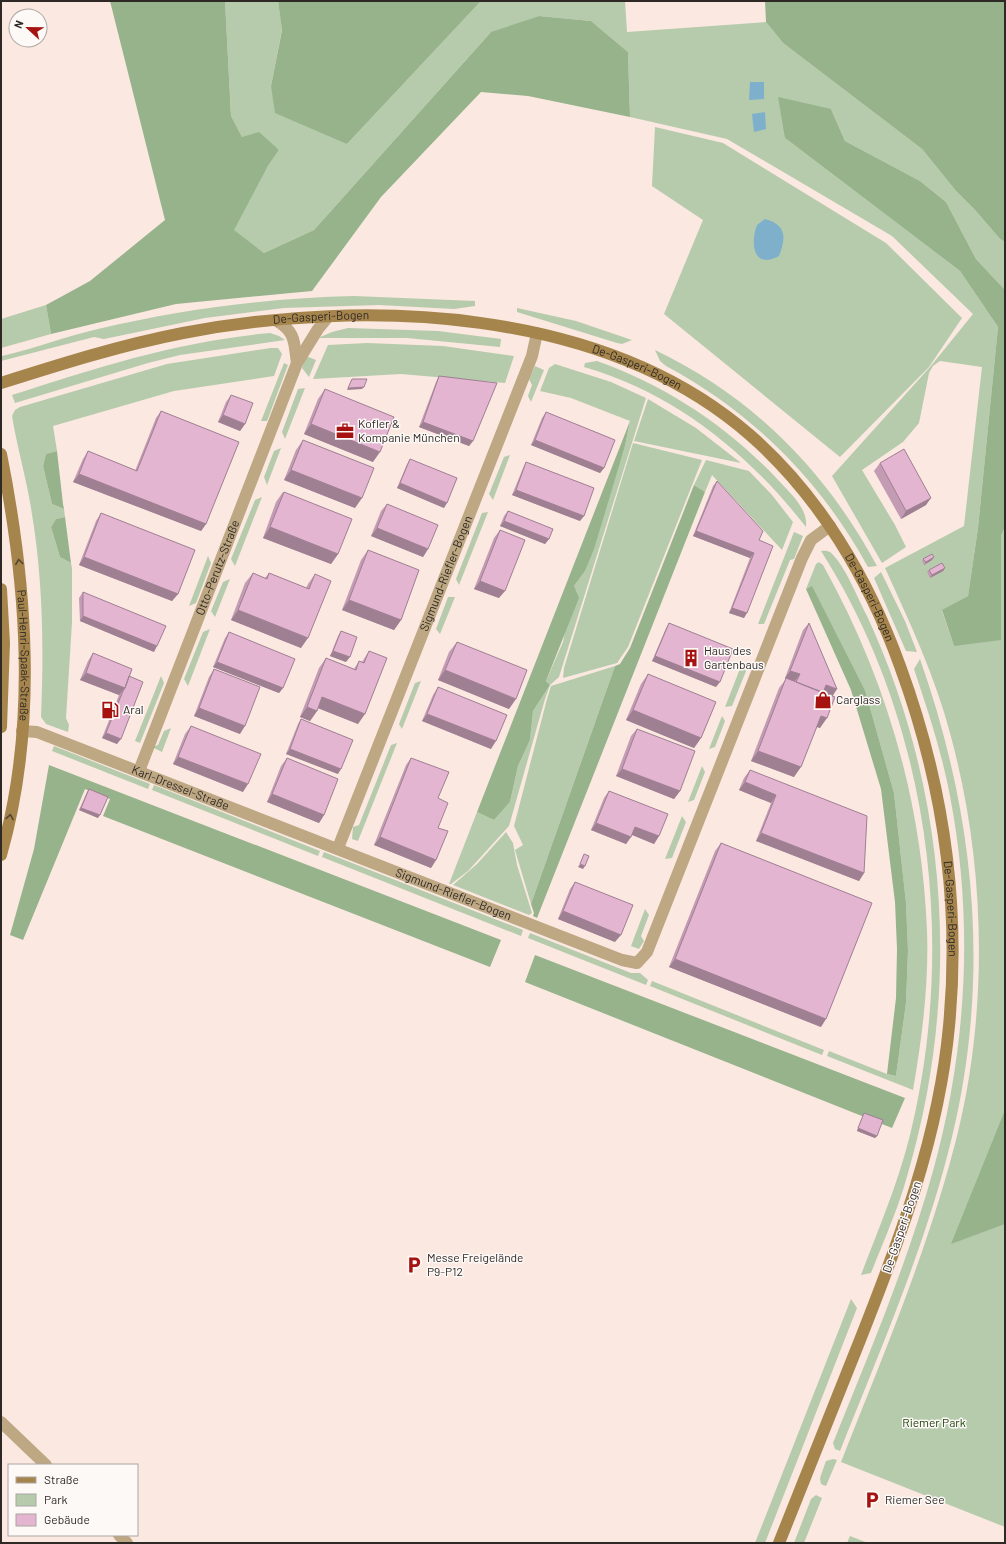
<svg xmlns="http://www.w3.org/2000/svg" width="1006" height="1544" viewBox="0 0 1006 1544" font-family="Barlow,sans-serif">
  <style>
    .green { fill: #b5cbac }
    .forest { fill: #96b38b }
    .water { fill: #7fb0cb }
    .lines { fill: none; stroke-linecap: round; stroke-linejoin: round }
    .minor { stroke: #bea783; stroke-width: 12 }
    .secondary { stroke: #a6854c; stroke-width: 12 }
    .wall { fill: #c39cb4 }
    .shaded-wall { fill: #9f7f92 }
    .building { fill: #e3b5d1; stroke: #9f7f92 }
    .oneway { stroke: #534531 }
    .labels { text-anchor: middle; stroke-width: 3; stroke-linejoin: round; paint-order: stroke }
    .street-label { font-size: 12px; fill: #2f2926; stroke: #fdf9f7 }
    .poi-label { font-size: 12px; fill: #2f2926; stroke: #fdf9f7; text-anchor: start }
    .park-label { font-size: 12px; fill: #173c01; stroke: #fdf9f7 }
  </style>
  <rect width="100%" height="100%" fill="#fbe8e0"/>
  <path class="green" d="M225 1H278L282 29 271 86 347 144 481 1H625L627 32 766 22 783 43 922 149 956 191 975 210 1000 239 1005 242V290L976 259 946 202 920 181 845 141 831 109 785 138 960 271 998 327 978 528 968 596 942 611 954 646 1005 527V1527L841 1462C884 1353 930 1245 958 1132 989 1004 985 860 950 733 935 676 910 623 885 568L964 526 982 367 940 361 933 366 929 373 919 423 903 442 862 470 895 525 906 547 882 563 832 476 930 367 973 314 892 236 727 139 630 117 628 52 591 21 539 16 490 33 314 230 264 253 233 230 268 166 279 150 242 137 231 116Z
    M655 127 723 143 886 243 962 318 929 367 840 457 664 314 703 220 652 186Z
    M354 296 475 301V306L454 309 379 305 284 308 205 318 104 339 94 337 1 361 2 356C34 349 66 336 98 329 182 309 268 298 354 296Z
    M46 305 51 334 1 348V319Z
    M517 308 576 321 632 340 622 344 617 343 517 312Z
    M348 328 438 331 501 339 500 347 407 338H318L332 332Z
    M270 333 279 336 285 340 180 355 148 363 15 403 12 395C98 367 180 341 270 333Z
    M367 343 443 346 514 356 505 383 401 374 313 379 328 345Z
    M271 348H278L282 354 274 376 174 391 53 426 57 451 46 454 43 466 52 504 64 509 65 517 56 519 51 527 60 557 71 563 72 568V622L66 718 69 725 68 732 46 724 41 717C44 647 43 578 31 508 26 477 17 447 12 416L15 410 20 407 167 364Z
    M655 350C753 397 826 471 877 566L868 567C821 481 752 412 666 366L660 361Z
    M306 356 316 360 309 377 302 368Z
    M597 361C667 386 729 427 780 482 792 495 808 509 806 527 749 454 675 393 584 367L585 363Z
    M284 363 288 365 267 421H261Z
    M555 364 611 382 646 398 559 677 550 685 545 699 509 826 468 871 451 884H449L477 812 494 820 510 802 518 766 530 740 533 711 550 685 546 681 563 642 574 586 585 571 625 446 630 421 571 398 540 391 549 368Z
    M535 366 544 370 531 402 528 396 532 385 529 379Z
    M305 388 285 439 282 432 298 389Z
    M648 399 696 428 741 463 634 441Z
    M633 443 702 460 628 647 617 663 563 678 564 668Z
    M281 448 267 485 264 477 274 451Z
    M510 455 493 500 489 494 504 457Z
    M706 460 749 471 772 495 793 522 782 550 712 475 705 492 694 485Z
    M262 497 235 566 231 559 255 500Z
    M488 512 459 585 456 579 482 513Z
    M794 532 803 536 794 559 790 560 764 624H758Z
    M821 551C826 550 831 551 834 556 847 570 858 599 867 616 948 791 962 988 908 1173 899 1207 884 1240 871 1273L861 1275C878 1230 897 1186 909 1139 958 944 930 722 821 551Z
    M208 556 211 563 196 603 189 606Z
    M819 562 823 565C886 678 922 801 927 931 929 984 922 1038 913 1090L827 1056 829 1051 887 1074 896 1076 906 1003 908 951 906 903 894 793 865 690 812 587 806 589 816 564Z
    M881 572 905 621 917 652 906 651 874 578Z
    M230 579 215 617 211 611 223 582Z
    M448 597H455L440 634 436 629Z
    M210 629 188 686 184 679 203 632Z
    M920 659C975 815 991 975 952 1137 926 1245 881 1348 840 1451L835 1449 833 1443C869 1354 907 1264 933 1171 967 1049 974 921 950 796 942 753 928 711 914 669Z
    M615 666 531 904 515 850 523 845 514 826 547 699 551 686Z
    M741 666 746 671 732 706 725 707Z
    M161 676 164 683 140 743 135 741Z
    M421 681 402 729 399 724 415 683Z
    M722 716 725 721 715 747 709 749Z
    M171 728 162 752 152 747 158 745 164 731Z
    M397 743 358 841 352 839 353 827 359 825 391 745Z
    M54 746 150 784 148 789 52 751Z
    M702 766 705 772 694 800 688 802Z
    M154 785 320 851 318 856 152 790Z
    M682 816 686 822 672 858 665 859Z
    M506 832 513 843 517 865 532 913 529 915 453 885 477 864Z
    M324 852 523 930 521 936 322 857Z
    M645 909 649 915 641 936 644 941 639 949 631 946Z
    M530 933 631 973H640L648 980 646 985 528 938Z
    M652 981 824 1050 822 1055 650 986Z
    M851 1299 857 1308 765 1543H755Z
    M833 1459 837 1460 826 1486 821 1484 820 1478 826 1461Z
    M816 1495 822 1498 804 1543H794L811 1499Z
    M850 1536 868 1543H847Z"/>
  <path class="forest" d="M110 1H225L231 116 242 137 259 132 279 150 268 166 234 230 264 253 314 230 491 32 539 16 591 21 628 52 630 117 528 96 481 92 381 197 312 291 176 304 51 334 46 305 90 281 165 220Z
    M278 1H481L347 144 275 113 271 86 282 30Z
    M765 1H1005V242L1000 239 975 210 956 191 922 149 783 43 766 22Z
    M778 97 831 109 845 141 920 181 946 202 976 259 1005 290V527L1001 536V640L954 646 942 610 968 596 978 528 998 327 960 271 785 138Z
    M630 421 625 446 594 549 585 571 574 586 579 598 546 681 550 685 533 711 530 740 518 766 510 802 494 820 477 812Z
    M57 451 63 504 64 509 52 504 43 466 46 454Z
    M694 485 705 492 537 918 533 916 534 913 531 904 615 666 620 664 630 648Z
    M65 517 71 563 60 557 51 527 56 519Z
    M812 586 865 690 894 793 906 903 908 951 906 1003 896 1076 887 1074 896 998 897 949 895 902 881 789 851 690 806 589Z
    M49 765 501 940 490 967 103 816 110 799 85 789 23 940 10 935 34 849Z
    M535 955 905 1098 892 1128 525 982Z
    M1005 1110V1224L951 1244Z"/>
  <path class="water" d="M750 82H764V99L749 100Z
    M765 112 766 129 754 132 752 114Z
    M765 219C787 225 786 238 779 256 753 270 750 243 757 225Z"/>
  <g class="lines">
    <g class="minor">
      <path d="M277 321C296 332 294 343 297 363"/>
      <path id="s1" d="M22 731 37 732 622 960 637 963 647 952 802 558 811 540 830 526"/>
      <path id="s2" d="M139 771 297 363 318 329 328 317"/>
      <path id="s3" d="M338 848 532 356 537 333"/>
      <path d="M1 1422 46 1465"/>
      <path d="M119 1535 127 1543"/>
    </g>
    <g class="secondary">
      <path id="s4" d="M1 383C61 364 121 345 183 333 366 298 603 307 750 435 820 496 869 580 900 666 943 783 961 902 949 1026 939 1136 900 1239 860 1340 833 1408 806 1475 779 1543"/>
      <path id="s5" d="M1 454C27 585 38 726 1 855"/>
      <path d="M1 589 4 643 1 727"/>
    </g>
  </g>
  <path class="wall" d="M439 376 473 441 469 446 419 427 436 382Z
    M325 389 373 462 304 434 318 399Z
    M231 395 245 424 240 431 218 422 226 402Z
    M161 411 206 524 201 531 73 482 83 459 88 451 135 471 156 418Z
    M546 412 604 468 600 473 531 445 542 418Z
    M303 440 355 508 284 480 296 450Z
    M410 459 444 508 397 488 407 464Z
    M526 462 580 521 512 495 523 468Z
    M880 463 926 505 901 519 874 471Z
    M717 481 759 540 744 618 729 613 750 558 693 536 713 486Z
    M283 492 338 554 331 564 263 538 276 502Z
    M387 504 428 549 423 557 371 536 381 511Z
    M508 511 549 539 545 544 500 526 504 516Z
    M101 513 178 594 172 601 79 565 96 521Z
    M500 530 499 598 474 589 494 538Z
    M368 550 401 620 394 630 342 610 361 560Z
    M923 559 932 560 924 565 922 561Z
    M945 568 943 571 930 578 927 572 929 570Z
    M253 573 265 578 269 573 306 588 308 584 315 574 301 648 231 620 245 583Z
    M83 592 154 652 80 621 79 598Z
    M669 623 716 687 652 661 666 628Z
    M809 623 833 696 820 728 817 727 794 777 751 761 779 688 786 679 785 678 803 630Z
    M341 631 346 662 330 656 338 636Z
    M229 632 283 688 279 693 213 667 225 638Z
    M457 642 509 709 438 680 449 652Z
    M369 651 358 724 318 708 317 711 310 721 300 717 319 668 326 658 354 669 359 661 362 662Z
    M93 653 129 676 117 744 102 738 119 695 80 680 88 661Z
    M214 669 240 734 194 716 209 677Z
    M648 674 701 738 694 748 626 720 641 684Z
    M438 687 491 749 422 721 433 695Z
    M301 719 338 774 286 754 298 724Z
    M191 726 243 792 173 764 185 734Z
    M637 729 680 791 674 799 616 776 631 736Z
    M287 758 324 815 319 823 267 802 281 766Z
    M411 758 438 798V828L436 860 431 868 374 845 406 765Z
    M750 770 864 873 859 881 756 841 771 803 739 790 744 778Z
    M89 789 98 818 79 810 87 792Z
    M609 791 659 836 654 844 632 835 626 844 591 830 604 798Z
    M721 843 821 1027 669 967 715 851Z
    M575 882 615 942 558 919 570 889Z
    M864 1113 877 1136 875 1138 857 1131 863 1116Z"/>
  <path class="shaded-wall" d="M364 387 362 389 347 390 348 388Z
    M223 415 245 424 240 431 218 422Z
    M423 422 473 441 469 446 419 427Z
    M311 424 380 452 373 462 304 434Z
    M535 440 604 468 600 473 531 445Z
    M291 470 362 498 355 508 284 480Z
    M79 474 206 524 201 531 73 482Z
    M400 483 447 503 444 508 397 488Z
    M516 490 584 516 580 521 512 495Z
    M931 498 926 505 901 519 906 511Z
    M504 521 549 539 545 544 500 526Z
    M270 527 338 554 331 564 263 538Z
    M377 528 428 549 423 557 371 536Z
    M696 531 754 553 750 558 693 536Z
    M84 557 178 594 172 601 79 565Z
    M934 557 932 560 924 565 926 562Z
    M945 568 943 571 930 578 932 575Z
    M480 581 505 591 499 598 474 589Z
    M349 600 401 620 394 630 342 610Z
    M732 608 747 613 744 618 729 613Z
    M238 610 308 638 301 648 231 620Z
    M83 616 157 646 154 652 80 621Z
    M333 651 350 657 346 662 330 656Z
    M655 656 720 682 716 687 652 661Z
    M217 662 283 688 279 693 213 667Z
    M445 670 516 699 509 709 438 680Z
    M790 671 800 674 794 682 785 678Z
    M86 673 125 688 119 695 80 680Z
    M826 685 837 689 832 697 821 693Z
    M322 697 365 714 358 724 315 707Z
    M307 707 317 711 310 721 300 717Z
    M199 708 245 726 240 734 194 716Z
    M633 710 701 738 694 748 626 720Z
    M427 714 496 741 491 749 422 721Z
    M821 716 827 718 820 728 814 726Z
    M106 733 121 739 117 744 102 738Z
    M290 749 341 769 338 774 286 754Z
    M758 751 801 767 794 777 751 761Z
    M178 757 248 784 243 792 173 764Z
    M622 769 680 791 674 799 616 776Z
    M745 782 776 795 771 803 739 790Z
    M272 794 324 815 319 823 267 802Z
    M81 808 100 815 98 818 79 810Z
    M596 823 631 837 626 844 591 830Z
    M635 827 659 836 654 844 630 834Z
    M761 833 864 873 859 881 756 841Z
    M380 837 436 860 431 868 374 845Z
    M580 864 585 866 583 869 578 867Z
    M563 911 621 935 615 942 558 919Z
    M675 959 826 1019 821 1027 669 967Z
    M858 1128 877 1136 875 1138 857 1131Z"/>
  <path class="building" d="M439 376 497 383 473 441 423 422Z
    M352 379H367L364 387 348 388Z
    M325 389 394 417 380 452 311 424Z
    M231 395 253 403 245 424 223 415Z
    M161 411 239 442 206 524 79 474 88 451 137 471Z
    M546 412 615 440 604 468 535 440Z
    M303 440 374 468 362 498 291 470Z
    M904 449 931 498 906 511 880 463Z
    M410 459 457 478 447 503 400 483Z
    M526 462 594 488 584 516 516 490Z
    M717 481 763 531 759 540 773 546 747 613 732 608 754 553 696 531Z
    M284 492 352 519 338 554 270 527Z
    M387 504 438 525 428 549 377 528Z
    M508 511 553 529 549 539 504 521Z
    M101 513 195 550 178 594 84 557Z
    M500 530 525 540 505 591 480 581Z
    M368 550 419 570 401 620 349 600Z
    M932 554 934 557 926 562 923 559Z
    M942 563 945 568 932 575 929 570Z
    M253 573 267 579 269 573 309 589 315 574 331 581 308 638 238 610Z
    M83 592 166 626 157 646 83 616Z
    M669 623 733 649 720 682 655 656Z
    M809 623 837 689 826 685 823 693 796 682 800 674 790 671Z
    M341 631 357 637 350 657 333 651Z
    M229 632 295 659 283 688 217 662Z
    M457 642 527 670 516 699 445 670Z
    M369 651 387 658 365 714 322 697 317 711 307 707 326 658 356 670 359 661 364 663Z
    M93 653 132 669 125 688 86 673Z
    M214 669 260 687 245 726 199 708Z
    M648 674 716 702 701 738 633 710Z
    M129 676 143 682 121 739 106 733 123 691 125 688Z
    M786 678 835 697 827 718 821 716 801 767 758 751Z
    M438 687 507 715 496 741 427 714Z
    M301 719 353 740 341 769 290 749Z
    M191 726 261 754 248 784 178 757Z
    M637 729 695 751 680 791 622 769Z
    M287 758 338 779 324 815 272 794Z
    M411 758 449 772 438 798 448 803 438 828 448 831 436 860 380 837Z
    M750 770 867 816 864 873 761 833 776 795 745 782Z
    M89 789 108 797 100 815 81 808Z
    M609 791 668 814 659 836 635 827 631 837 596 823Z
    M721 843 872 903 826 1019 675 959Z
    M584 854 589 856 585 866 580 864Z
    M575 882 633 905 621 935 563 911Z
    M864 1113 883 1120 877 1136 858 1128Z"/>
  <defs><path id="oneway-chevron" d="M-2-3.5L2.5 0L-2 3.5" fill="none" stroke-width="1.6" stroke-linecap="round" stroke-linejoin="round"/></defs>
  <g class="oneway">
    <use href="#oneway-chevron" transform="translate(19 562) rotate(-97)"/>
    <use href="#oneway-chevron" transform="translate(10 817) rotate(-80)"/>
  </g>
  <defs>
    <g id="office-bare" transform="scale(1.38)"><path d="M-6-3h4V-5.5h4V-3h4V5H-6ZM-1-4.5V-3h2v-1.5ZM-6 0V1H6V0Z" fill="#a61210" stroke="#fdf9f7" stroke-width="2.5" paint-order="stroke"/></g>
    <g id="building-bare" transform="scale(1.38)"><path d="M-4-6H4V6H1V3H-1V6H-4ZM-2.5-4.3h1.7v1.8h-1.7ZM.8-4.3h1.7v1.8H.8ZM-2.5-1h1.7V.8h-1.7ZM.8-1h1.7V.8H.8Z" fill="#a61210" stroke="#fdf9f7" stroke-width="2.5" paint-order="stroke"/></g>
    <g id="shop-bare" transform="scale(1.38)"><path d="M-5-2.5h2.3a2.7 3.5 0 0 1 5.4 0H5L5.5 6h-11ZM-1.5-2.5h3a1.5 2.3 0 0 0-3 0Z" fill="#a61210" stroke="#fdf9f7" stroke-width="2.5" paint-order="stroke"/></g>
    <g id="fuel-bare" transform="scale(1.38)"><path d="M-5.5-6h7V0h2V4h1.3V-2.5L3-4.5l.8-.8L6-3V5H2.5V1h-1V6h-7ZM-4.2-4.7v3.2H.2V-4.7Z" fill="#a61210" stroke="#fdf9f7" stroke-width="2.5" paint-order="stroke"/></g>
    <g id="parking-bare" transform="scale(1.38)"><path d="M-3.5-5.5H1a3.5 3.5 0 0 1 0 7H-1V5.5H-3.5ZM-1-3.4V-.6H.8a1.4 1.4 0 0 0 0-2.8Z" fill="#a61210" stroke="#fdf9f7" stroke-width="2.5" paint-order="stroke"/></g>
  </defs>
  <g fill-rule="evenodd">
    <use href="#office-bare" x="345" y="431"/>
    <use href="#building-bare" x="691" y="658"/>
    <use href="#shop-bare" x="823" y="700"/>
    <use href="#fuel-bare" x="110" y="710"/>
    <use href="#parking-bare" x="414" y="1265"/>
    <use href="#parking-bare" x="872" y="1500"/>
  </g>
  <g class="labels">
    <g class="street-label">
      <text dy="4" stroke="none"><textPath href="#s4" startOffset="328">De-Gasperi-Bogen</textPath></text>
      <text dy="4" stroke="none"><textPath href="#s4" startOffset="651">De-Gasperi-Bogen</textPath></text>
      <text dy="4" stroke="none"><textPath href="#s2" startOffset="218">Otto-Perutz-Straße</textPath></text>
      <text dy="4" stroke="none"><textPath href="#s3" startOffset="295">Sigmund-Riefler-Bogen</textPath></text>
      <text dy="4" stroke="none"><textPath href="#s4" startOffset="987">De-Gasperi-Bogen</textPath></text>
      <text dy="4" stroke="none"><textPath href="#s5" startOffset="203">Paul-Henri-Spaak-Straße</textPath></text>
      <text dy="4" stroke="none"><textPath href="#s1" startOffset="169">Karl-Dressel-Straße</textPath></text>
      <text dy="4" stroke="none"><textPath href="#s1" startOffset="462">Sigmund-Riefler-Bogen</textPath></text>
      <text dy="4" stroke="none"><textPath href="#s4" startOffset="1311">De-Gasperi-Bogen</textPath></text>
      <text transform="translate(902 1227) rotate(-71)" y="4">De-Gasperi-Bogen</text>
    </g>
    <g class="poi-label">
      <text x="358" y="428">Kofler &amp;<tspan x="358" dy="14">Kompanie München</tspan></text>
      <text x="704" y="655">Haus des<tspan x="704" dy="14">Gartenbaus</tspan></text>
      <text x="836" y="704">Carglass</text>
      <text x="123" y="714">Aral</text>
      <text x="427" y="1262">Messe Freigelände<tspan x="427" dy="14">P9-P12</tspan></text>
      <text x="885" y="1504">Riemer See</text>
    </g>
    <g class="park-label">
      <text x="934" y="1427">Riemer Park</text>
    </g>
  </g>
  <rect width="1006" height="1544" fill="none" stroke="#2f2926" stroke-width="4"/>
  <rect x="8" y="1464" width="130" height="72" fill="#fdf9f7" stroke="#aba6a3"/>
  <rect x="16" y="1477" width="20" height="6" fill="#a6854c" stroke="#aba6a3"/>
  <text x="44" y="1484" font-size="12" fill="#2f2926">Straße</text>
  <rect x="16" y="1494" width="20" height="12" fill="#b5cbac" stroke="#aba6a3"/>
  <text x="44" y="1504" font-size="12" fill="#2f2926">Park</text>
  <rect x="16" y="1514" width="20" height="12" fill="#e3b5d1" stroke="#aba6a3"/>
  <text x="44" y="1524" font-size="12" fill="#2f2926">Gebäude</text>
  <g transform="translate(28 28) rotate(292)"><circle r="19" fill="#fdf9f7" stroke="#aba6a3"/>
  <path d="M0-3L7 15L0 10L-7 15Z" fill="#a61210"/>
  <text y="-6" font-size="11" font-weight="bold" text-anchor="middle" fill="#2f2926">N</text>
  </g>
</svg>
